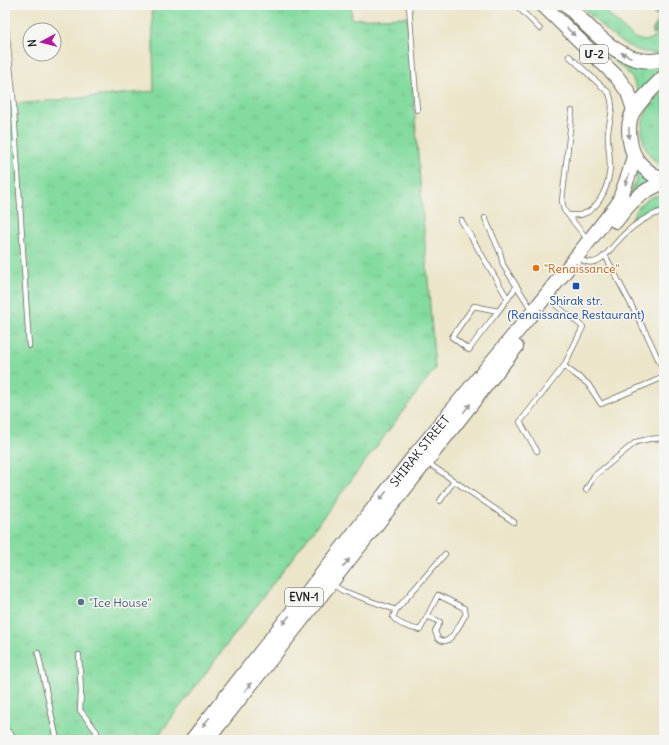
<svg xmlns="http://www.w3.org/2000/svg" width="669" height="745" font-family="Delius,'Noto Sans Armenian',sans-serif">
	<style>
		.grass { fill: url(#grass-tufts); stroke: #507c5e }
		.forest { fill: url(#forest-firs); stroke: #436c51 }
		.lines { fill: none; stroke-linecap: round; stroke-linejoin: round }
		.service-casing { stroke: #646259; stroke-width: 6 }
		.primary-casing { stroke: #646259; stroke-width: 16 }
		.trunk-casing { stroke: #646259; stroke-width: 16 }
		.service { stroke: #fff; stroke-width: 4.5 }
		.primary { stroke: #fff; stroke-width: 14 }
		.trunk { stroke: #fff; stroke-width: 14 }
		.rail-casing { stroke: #1c1c1c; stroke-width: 4 }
		.rail { stroke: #f6f6f2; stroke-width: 2.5; stroke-dasharray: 8; stroke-linecap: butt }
		.oneway { fill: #999 }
		.food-dot { fill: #e8710a; stroke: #f6f6f2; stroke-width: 1.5 }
		.transit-dot { fill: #1a4fb4; stroke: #f6f6f2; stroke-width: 1.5 }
		.service-dot { fill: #5c6f8a; stroke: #f6f6f2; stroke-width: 1.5 }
		.labels { text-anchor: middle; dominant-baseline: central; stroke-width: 3; stroke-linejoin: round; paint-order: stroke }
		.shield { fill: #f6f6f2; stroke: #5d5d5c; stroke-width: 1 }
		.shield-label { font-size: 11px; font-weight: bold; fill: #1c1c1c }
		.food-label { font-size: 12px; fill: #c56008; stroke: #f6f6f2; text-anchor: start }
		.transit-label { font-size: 12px; fill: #164399; stroke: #f6f6f2 }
		.street-label { font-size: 12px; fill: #1c1c1c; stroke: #f6f6f2 }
		.service-label { font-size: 12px; fill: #4e5e75; stroke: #f6f6f2; text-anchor: start }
	</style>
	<defs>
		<pattern id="grass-tufts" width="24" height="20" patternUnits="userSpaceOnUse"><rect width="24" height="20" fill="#83db9f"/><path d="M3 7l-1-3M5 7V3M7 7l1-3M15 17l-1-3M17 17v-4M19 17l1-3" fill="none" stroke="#71bb88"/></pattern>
		<pattern id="forest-firs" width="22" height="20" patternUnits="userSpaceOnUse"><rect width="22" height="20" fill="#6abb86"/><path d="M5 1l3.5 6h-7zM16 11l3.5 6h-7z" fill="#56976d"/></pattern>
	</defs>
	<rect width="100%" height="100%" fill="#f6f6f2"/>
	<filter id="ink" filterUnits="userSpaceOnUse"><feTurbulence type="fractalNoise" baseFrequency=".025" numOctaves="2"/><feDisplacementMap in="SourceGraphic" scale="8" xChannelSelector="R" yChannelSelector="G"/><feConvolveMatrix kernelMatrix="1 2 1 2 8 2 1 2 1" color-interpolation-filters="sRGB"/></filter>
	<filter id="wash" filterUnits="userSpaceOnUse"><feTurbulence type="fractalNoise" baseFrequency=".012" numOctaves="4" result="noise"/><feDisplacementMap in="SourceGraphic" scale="16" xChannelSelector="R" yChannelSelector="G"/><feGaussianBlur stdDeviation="0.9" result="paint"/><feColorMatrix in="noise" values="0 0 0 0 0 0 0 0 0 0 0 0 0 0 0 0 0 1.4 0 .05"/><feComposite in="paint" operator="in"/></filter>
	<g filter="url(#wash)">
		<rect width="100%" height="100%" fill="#ebe5c9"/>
		<path class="grass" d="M152,5H351L352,19L407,17L435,369L155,740H5V105L154,91Z
			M580,5H600L603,7L611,17L634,38L644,41L654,38L664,33V52C629,59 603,27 580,5Z
			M594,42L664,65V69L640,95L632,78L627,72Z
			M664,90V168C646,158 636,133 646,113C650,104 658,97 664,90Z
			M638,169L654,182L628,198L636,180Z
			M664,194V205L659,206L642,217L630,222C636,206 647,196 664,194Z"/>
		<path class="forest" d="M646,5H657L664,11V31L653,35V29L659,19Z"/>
	</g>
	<g filter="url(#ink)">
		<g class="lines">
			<defs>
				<path id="service" d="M409,5L417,110
					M516,5L540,29
					M5,17L13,95L29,346
					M572,111L562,201L564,210L588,240
					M568,215C573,215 579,216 583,214C598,210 607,188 609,175C612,161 607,146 608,132C610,117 615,107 609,93L569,56
					M485,218L500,252L503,265L532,310
					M461,220L508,299
					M605,255L649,339L664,372
					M584,261C589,263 594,263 599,260C606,256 611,248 617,242C629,228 646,216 664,211
					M498,311L474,306L452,337L469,350C484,328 501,309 516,287
					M564,366L588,384L601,404L664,377
					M537,451L520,422L564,366L583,327L552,302
					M428,463L514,522
					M586,490L594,476L636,442L649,439L664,438
					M440,501L454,481
					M332,584L343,591L396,610
					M427,616L440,622L435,631L438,639C440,640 442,641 444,641C452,642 462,620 466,614L464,608L438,595L420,630C411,628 398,625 393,617L396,610L445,554
					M38,653L57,740
					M79,655L81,692L80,710L97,732L92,740
					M5,729L17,740"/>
				<path id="primary" d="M543,5L617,77L628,92L634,110
					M567,5C591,29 625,71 664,59"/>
				<g id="trunk">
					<path d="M664,77C654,87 643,97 635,109C631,114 629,123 629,129C629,158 641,168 664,182"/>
					<path d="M616,221C631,201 640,192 664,182"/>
					<path id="s1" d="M192,740L416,454L533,312L618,204L629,174L634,156"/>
					<path d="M207,740L516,347"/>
				</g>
			</defs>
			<use href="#service" class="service-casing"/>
			<use href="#primary" class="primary-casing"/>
			<use href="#trunk" class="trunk-casing"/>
			<use href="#service" class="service"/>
			<use href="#primary" class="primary"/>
			<use href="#trunk" class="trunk"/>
			<defs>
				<path id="rail" d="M663,5L664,6"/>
			</defs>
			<use href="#rail" class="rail-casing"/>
			<use href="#rail" class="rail"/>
		</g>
		<defs><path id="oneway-solid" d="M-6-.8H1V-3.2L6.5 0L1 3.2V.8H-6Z"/></defs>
		<g class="oneway">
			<use href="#oneway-solid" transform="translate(571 32) rotate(44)"/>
			<use href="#oneway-solid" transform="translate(626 55) rotate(-156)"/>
			<use href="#oneway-solid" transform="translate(629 133) rotate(91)"/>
			<use href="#oneway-solid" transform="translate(627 180) rotate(110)"/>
			<use href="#oneway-solid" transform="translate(467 408) rotate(-51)"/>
			<use href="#oneway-solid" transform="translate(383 496) rotate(128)"/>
			<use href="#oneway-solid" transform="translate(346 563) rotate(-52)"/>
			<use href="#oneway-solid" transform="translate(286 620) rotate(128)"/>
			<use href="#oneway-solid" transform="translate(248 687) rotate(-52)"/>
			<use href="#oneway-solid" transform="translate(206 722) rotate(128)"/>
		</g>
	</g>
	<circle class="food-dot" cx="536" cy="268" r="4"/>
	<rect class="transit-dot" x="572" y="282" width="8" height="8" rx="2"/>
	<circle class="service-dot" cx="81" cy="602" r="4"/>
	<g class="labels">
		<g class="shield">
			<rect x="580" y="45" width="28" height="18" rx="3"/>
			<rect x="285" y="588" width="38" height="18" rx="3"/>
		</g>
		<g class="shield-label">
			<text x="594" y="54">Մ-2</text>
			<text x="304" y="597">EVN-1</text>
		</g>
		<g class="food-label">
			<text x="544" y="268">"Renaissance"</text>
		</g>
		<g class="transit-label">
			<text x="576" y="300">Shirak str.<tspan x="576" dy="14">(Renaissance Restaurant)</tspan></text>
		</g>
		<g class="street-label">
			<text stroke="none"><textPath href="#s1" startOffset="368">SHIRAK STREET</textPath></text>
		</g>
		<g class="service-label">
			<text x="89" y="602">"Ice House"</text>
		</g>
	</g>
	<rect width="669" height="745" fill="none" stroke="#f6f6f2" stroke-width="20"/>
	<g transform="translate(42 42) rotate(263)"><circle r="19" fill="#f6f6f2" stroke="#9f9f9c"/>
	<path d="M0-3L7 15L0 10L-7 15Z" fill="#b5179e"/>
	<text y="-6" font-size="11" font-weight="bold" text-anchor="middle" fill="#1c1c1c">N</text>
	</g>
</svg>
